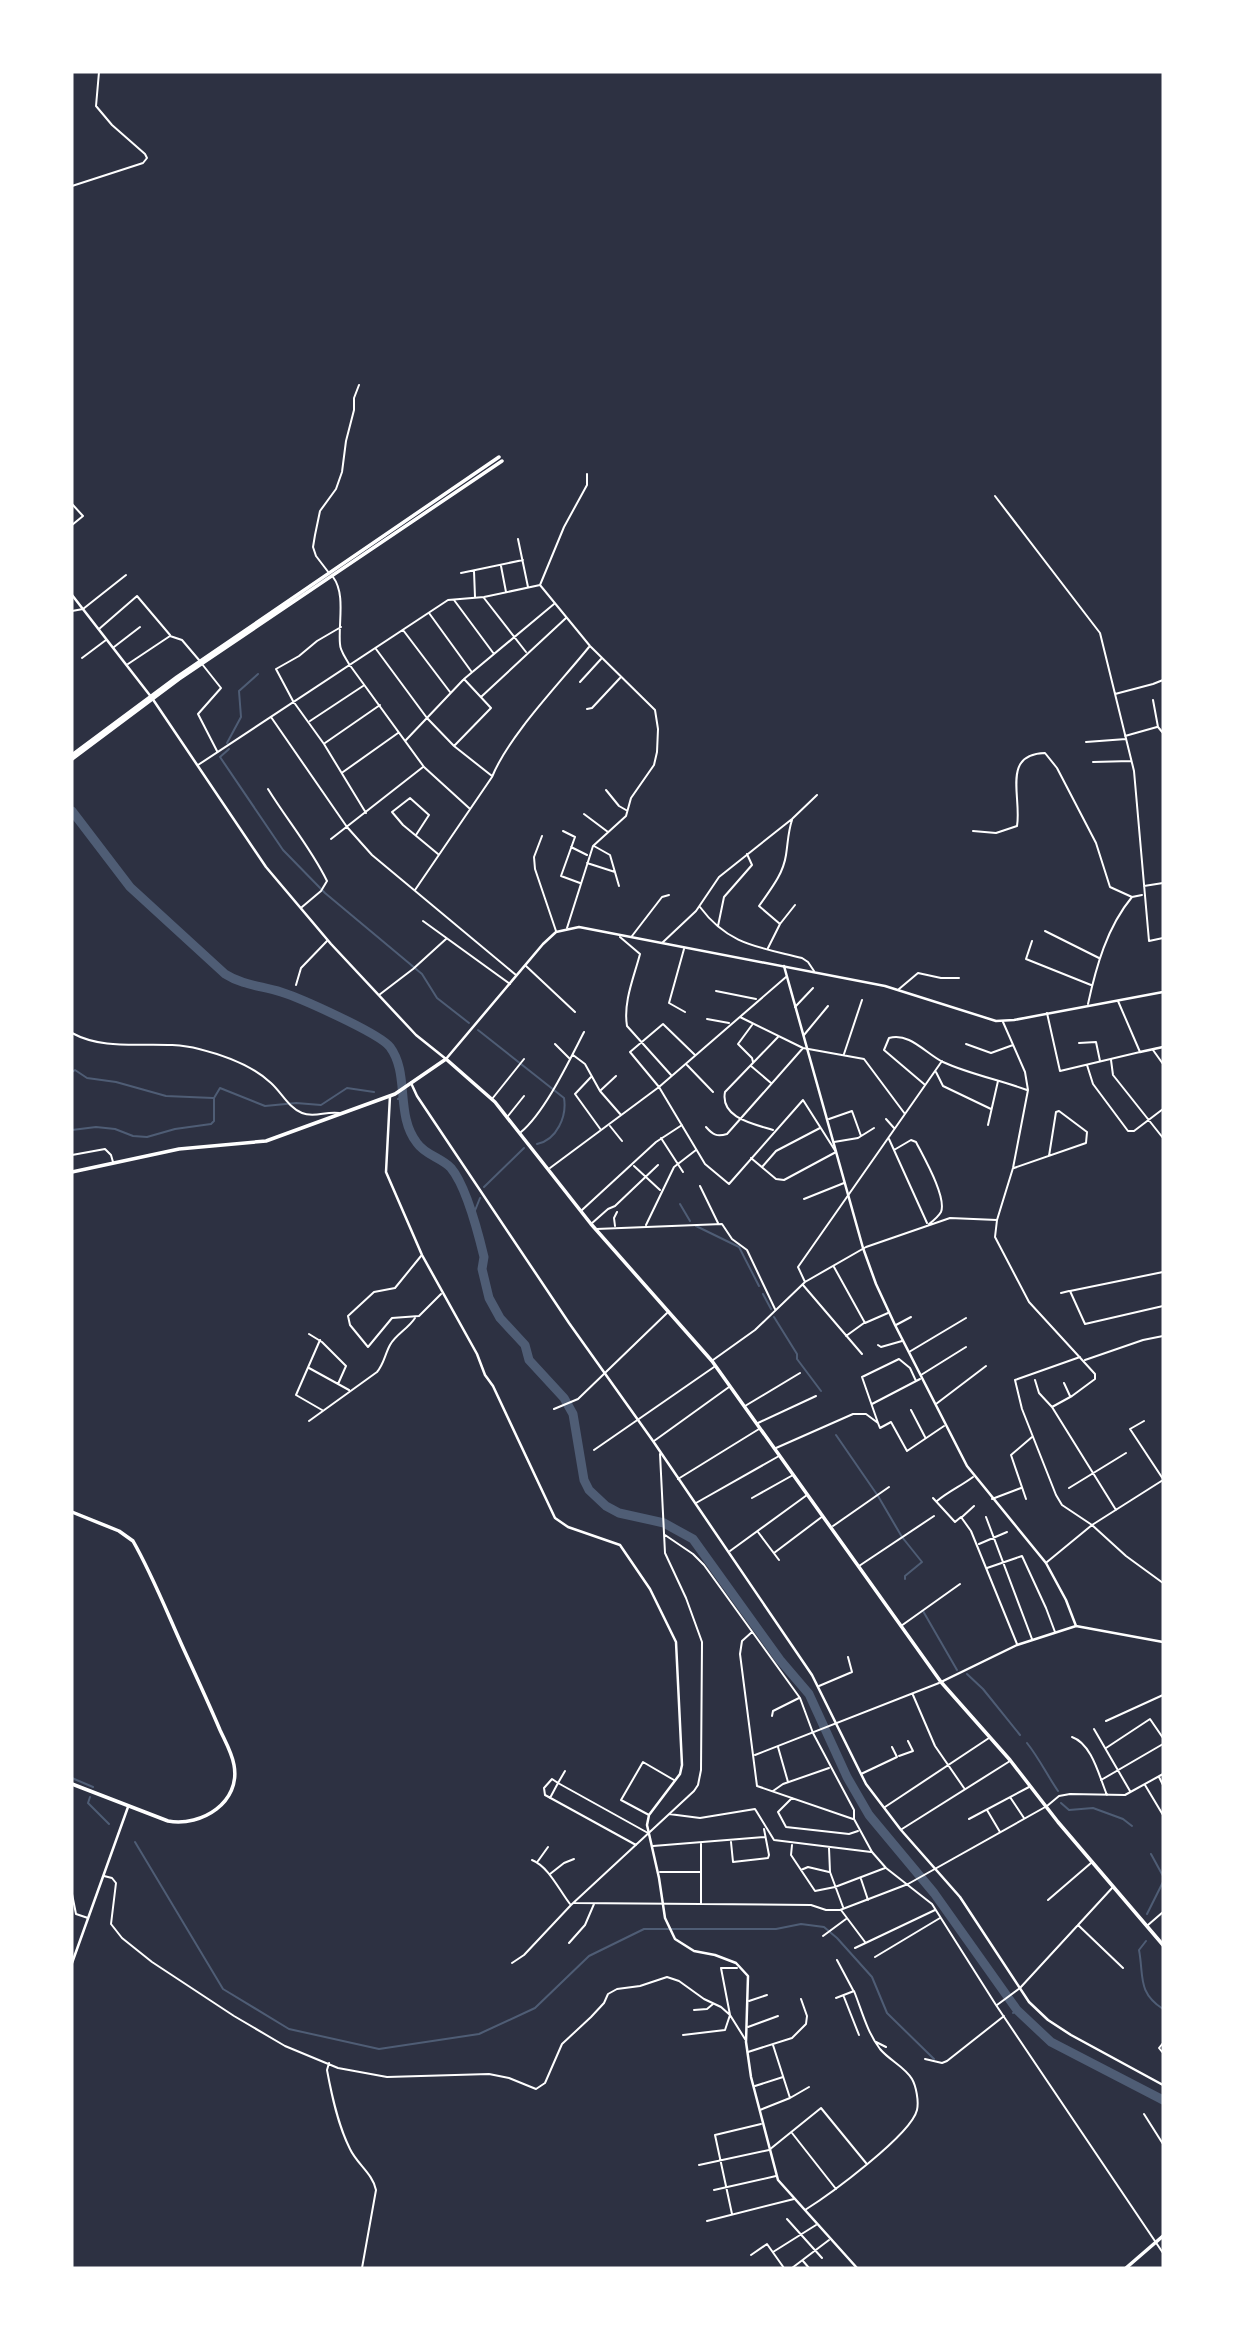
<svg xmlns="http://www.w3.org/2000/svg" width="1235" height="2340" font-family="'Exo 2',sans-serif">
	<style>
		.lines { fill: none; stroke-linecap: round; stroke-linejoin: round }
		.stream { stroke: #4f5d75; stroke-width: 2 }
		.river { stroke: #4f5d75; stroke-width: 9 }
		.minor { stroke: #fff; stroke-width: 2 }
		.tertiary { stroke: #fff; stroke-width: 2.5 }
		.secondary { stroke: #fff; stroke-width: 2.5 }
		.trunk { stroke: #fff; stroke-width: 3.5 }
		.motorway { stroke: #fff; stroke-width: 3.5 }
	</style>
	<rect width="100%" height="100%" fill="#2d3142"/>
	<g class="lines">
		<path class="stream" d="M227,743L241,717L239,691L258,674
			M229,749L220,757L283,850L325,893L422,974L437,998L469,1023
			M478,1030L564,1098C567,1116 557,1140 537,1144
			M72,1072L75,1070L87,1078L116,1082L166,1096L213,1098
			M398,1099L402,1097
			M72,1130L96,1127L115,1129L133,1136L147,1137L175,1129L211,1124L214,1121V1098L220,1088L265,1106L296,1103L321,1105L347,1088L374,1092
			M484,1187L524,1148
			M680,1204L690,1221
			M472,1218L480,1198
			M696,1226L739,1247L759,1286
			M763,1294L771,1309
			M774,1317L797,1354V1359L821,1391
			M836,1435L878,1496L902,1537L922,1562L905,1576V1579
			M923,1611L957,1670
			M967,1674L983,1689L1020,1735
			M1027,1743C1039,1758 1047,1775 1058,1791
			M72,1778L93,1787
			M90,1797L88,1803L109,1824
			M1061,1803L1069,1810L1093,1808L1123,1819L1132,1826
			M135,1842L223,1989L289,2029L379,2049L479,2034L535,2008L589,1956L644,1929H776L801,1924L824,1927L837,1938L872,1977L887,2013L934,2059
			M1147,1914L1163,1882V1876L1151,1854
			M1146,1941L1139,1950C1144,1976 1137,1992 1163,2009
			M1013,2013L1017,2010"/>
		<path class="river" d="M72,811L130,887L225,974C242,985 262,986 281,992C300,998 379,1033 390,1047C410,1074 395,1115 417,1143C425,1155 442,1158 451,1168C466,1186 478,1232 484,1257L482,1269L489,1298L500,1318L525,1345L529,1360L564,1398L573,1414L584,1480L589,1490L606,1506L619,1513L664,1523L693,1539L780,1660L809,1694L847,1777L869,1815L934,1893L1017,2010L1051,2042L1163,2100"/>
		<path class="minor" d="M72,186L143,163L147,158L145,154L112,125L96,106L99,72
			M995,496L1100,633L1134,771L1149,941L1163,938
			M72,504L83,516L72,525
			M518,539L528,587
			M501,566L506,592
			M474,571L475,597
			M329,573L316,556L313,547L315,535L320,511L336,489L342,472L346,441L354,410V398L359,385
			M461,573L523,560
			M333,577C346,594 338,624 340,644C340,651 346,658 349,664L424,767L469,808
			M540,585L590,646L655,710L658,729L657,752L654,765L631,798L626,816L593,846L567,928
			M540,585L564,527L587,485V474
			M484,598L526,652
			M454,600L494,654
			M72,611L83,609L126,575
			M429,613L471,671
			M341,627L317,641L299,656L276,669L293,701L324,744L366,813
			M99,629L137,596L170,635
			M403,630L450,692
			M114,647L140,627
			M376,649L427,718L454,746L492,776
			M82,658L106,640
			M128,664L170,636L182,640L199,660
			M202,664L221,688L198,714L217,751
			M580,682L601,659
			M1115,694L1153,684L1163,680
			M481,697L566,618
			M1153,700L1158,727L1163,733
			M587,709L592,708L620,678
			M271,717L347,827L372,855L516,975
			M310,721L363,686
			M1125,736L1157,727
			M406,740L464,679L554,604
			M1086,742L1126,739
			M325,743L380,705
			M455,745L491,708L464,679
			M1093,762L1131,761
			M198,765L448,600L484,597L540,585
			M343,772L398,733
			M268,789C287,820 311,848 327,881L321,891L302,907
			M606,790L619,806L626,810
			M584,814L608,832
			M563,831L575,837L561,876L580,883
			M973,831L996,833L1017,826C1022,797 1001,754 1045,753L1057,768L1096,843L1110,887L1132,897
			M416,835L429,815L410,798L392,812L403,825L438,854
			M542,836L534,857L535,869L556,931
			M331,839L423,767
			M594,846L610,855L619,886
			M571,847L587,855
			M587,863L615,872
			M1144,886L1163,883
			M415,890L492,777C509,735 560,683 589,647
			M700,907C728,945 759,947 802,958L808,962L814,971
			M423,921L510,984
			M780,924L759,906C770,890 783,875 786,855C788,842 788,832 792,820
			M718,926L724,897L752,865L747,854
			M1045,931L1099,958
			M632,936L662,897L669,895
			M620,937L640,954C634,977 623,1002 627,1026L671,1075
			M1032,941L1026,959L1091,985
			M662,943L696,911L719,877L792,819L817,795
			M768,948L780,924L795,905
			M684,949L669,1003L685,1012
			M526,966L575,1012
			M296,985L301,968L327,941
			M899,989L918,973L941,978H959
			M716,991L756,999
			M379,995L413,969L446,939
			M1088,1004C1096,967 1107,927 1132,897L1142,895
			M795,1007L813,988
			M1047,1013L1060,1071L1140,1052L1118,1001
			M740,1017L803,1048L864,1059L905,1114
			M707,1019L729,1023
			M1003,1022L1025,1072L1028,1090L1013,1168L997,1220L995,1237L1029,1302L1095,1374V1379L1072,1396L1052,1407
			M752,1025L738,1044L752,1058L753,1062
			M72,1033C110,1054 158,1038 199,1049C223,1055 253,1066 271,1083C282,1093 288,1107 302,1113C314,1118 326,1111 339,1113
			M804,1035L828,1006
			M1079,1043L1096,1042L1100,1061
			M555,1044L569,1058
			M966,1044L991,1053L1013,1045
			M1153,1050L1163,1064
			M844,1054L862,1000
			M573,1055L585,1064L600,1091L621,1115
			M695,1055L663,1024L630,1052L659,1087L705,1164L729,1184L803,1100L836,1152L784,1180L776,1179L751,1158
			M1111,1060L1113,1075L1163,1138
			M687,1065L713,1092
			M1087,1065L1093,1084L1128,1131H1134L1163,1109
			M751,1066L771,1083
			M936,1072L943,1086L991,1109
			M591,1077L575,1094L601,1130
			M924,1084L884,1050L889,1038C910,1032 926,1054 943,1062C969,1074 1000,1080 1027,1090
			M601,1090L616,1076
			M492,1099L524,1059
			M508,1116L524,1096
			M829,1119L852,1111L861,1136
			M886,1119L894,1128
			M988,1125L998,1081
			M610,1126L622,1141
			M706,1127C713,1135 717,1137 727,1134L803,1048
			M773,1130C754,1124 720,1118 725,1092L778,1037
			M521,1132C545,1112 569,1061 584,1032
			M661,1138L683,1172
			M889,1139L927,1223
			M834,1142L858,1138L874,1128
			M894,1150L911,1140L916,1142C923,1156 947,1197 941,1212C938,1217 933,1221 929,1224
			M72,1155L105,1149L111,1155L113,1162
			M634,1166L660,1190
			M762,1167L776,1151L820,1128
			M550,1168L659,1087L786,977
			M1014,1168L1086,1143L1087,1132L1059,1111L1056,1112L1049,1156
			M700,1186L718,1223
			M1163,1188V1189
			M804,1199L844,1183
			M582,1210L656,1142L682,1125
			M591,1224L608,1209L615,1206L658,1165
			M646,1225L674,1167L696,1150
			M615,1226L614,1218L617,1212
			M596,1229L722,1224L732,1239L747,1250L775,1309
			M421,1256L395,1288L374,1292L348,1316L350,1325L368,1347L392,1318L419,1316L441,1294
			M834,1267L865,1323L888,1313
			M1163,1272L1070,1291L1085,1324L1163,1306
			M805,1282L798,1267L942,1061
			M803,1285L862,1354
			M1061,1293L1069,1291
			M896,1325L911,1317
			M309,1334L322,1342L346,1366L338,1384
			M846,1336L864,1323
			M320,1340L296,1395L322,1410
			M878,1345L881,1347L902,1341
			M909,1352L966,1318
			M1080,1357L1015,1380L1022,1409L1056,1495L1062,1505L1092,1525L1126,1556L1163,1583
			M713,1360L755,1330L805,1282L866,1247L950,1218L997,1220
			M1085,1360L1143,1340L1163,1336
			M309,1368L349,1390
			M921,1375L966,1347
			M1035,1380L1039,1393L1052,1407L1116,1510
			M1064,1383L1070,1396
			M872,1404L920,1379
			M936,1404L986,1366
			M745,1406L800,1373
			M554,1409L578,1399L667,1313
			M911,1410L925,1437
			M309,1421L377,1372C384,1364 385,1354 390,1345C396,1334 408,1329 415,1318
			M1144,1421L1130,1429L1163,1479
			M758,1423L816,1396
			M878,1423L880,1428L891,1422L907,1451L944,1426
			M654,1441L729,1387
			M776,1448L853,1414H866L878,1423L862,1377L899,1359L910,1368L916,1381
			M594,1450L714,1367
			M678,1479L759,1429
			M1069,1488L1126,1453
			M752,1498L793,1475
			M933,1498L955,1522L961,1517L971,1531L1017,1644
			M992,1499L1021,1488
			M1026,1499L1011,1455L1032,1437
			M937,1501C949,1491 961,1486 973,1477
			M696,1503L779,1456
			M962,1517L974,1506
			M986,1517L1032,1639
			M833,1526L889,1487
			M758,1532L779,1560
			M665,1535L693,1554L704,1565L800,1698L813,1733L854,1810V1819L872,1852L886,1868L932,1904L996,2005L1163,2253
			M979,1544L1007,1532
			M730,1551L807,1495
			M774,1553L823,1516
			M1047,1562L1092,1525L1163,1480
			M859,1566L934,1516
			M987,1568L1022,1556L1046,1608L1055,1632
			M901,1626L960,1584
			M752,1632L742,1641L740,1654L757,1786L853,1819
			M819,1686L852,1672L848,1657
			M913,1695L935,1746L964,1788
			M772,1716L773,1711L799,1698
			M1106,1721L1163,1695
			M1094,1729L1130,1791
			M1072,1737C1092,1744 1099,1776 1107,1795
			M778,1747L788,1782
			M1106,1748L1150,1719L1163,1738
			M755,1755L939,1683
			M899,1756L913,1751L908,1741
			M565,1771L558,1783L648,1833
			M861,1774L897,1757L892,1747
			M1159,1777L1163,1785
			M1101,1780L1163,1744
			M1145,1785L1163,1815
			M773,1791L783,1784L829,1768
			M1010,1797L1024,1818
			M550,1798L558,1783L552,1779L544,1788L545,1795L556,1801L636,1845
			M792,1798L778,1812L786,1827L849,1834L858,1831
			M885,1807L989,1738
			M987,1810L1000,1832
			M669,1814L700,1818L755,1809L774,1840L871,1852
			M649,1815L621,1800L643,1762L674,1780
			M969,1819L1029,1787
			M902,1829L1010,1761
			M731,1842L733,1862L768,1858L769,1855L764,1829
			M701,1843V1903
			M792,1845L791,1855L815,1891L835,1887L885,1868
			M653,1846L765,1837
			M829,1848L830,1872L843,1907
			M532,1860C549,1867 559,1890 570,1904
			M538,1861L548,1847
			M801,1870L808,1867L829,1872
			M660,1872H700
			M550,1874L564,1863L574,1859
			M104,1876L112,1878L116,1883L111,1924L122,1938L152,1962L234,2016L285,2046L338,2068L387,2077L489,2074L509,2078L536,2089L545,2083L562,2044L591,2017L604,2003L608,1994L617,1989L640,1986L667,1977L679,1981L704,1999L721,2007L730,2015L745,2039
			M861,1879L868,1900
			M72,1894L76,1914L88,1918
			M1048,1900L1091,1863
			M574,1903L811,1905L826,1910H840L908,1884L1047,1806L1059,1796L1070,1794L1125,1795L1163,1774
			M841,1910L865,1942
			M1078,1925L1123,1968
			M1148,1925L1163,1912
			M823,1936L846,1919
			M569,1943L585,1925L594,1904
			M855,1948L935,1910
			M875,1957L940,1918
			M837,1960L853,1990
			M512,1963L524,1955L571,1905L694,1791L698,1785L701,1770L702,1642L686,1598L665,1553L660,1454
			M844,1997L859,2035
			M749,2001L767,1995
			M997,2005L1020,1988L1113,1887
			M694,2010L707,2009L713,2004
			M748,2027L778,2016
			M683,2035L725,2030L730,2015L721,1968H737
			M876,2042L886,2047
			M1163,2043L1159,2048L1163,2053
			M773,2045L790,2098
			M748,2052L792,2038L806,2024L807,2016L801,1999
			M925,2059L942,2063L947,2061L1004,2016
			M329,2063L327,2070C332,2097 338,2125 350,2149C357,2164 373,2174 376,2190L362,2268
			M755,2086L783,2077
			M760,2110L790,2098L809,2087
			M1144,2114L1163,2144
			M792,2133L836,2189
			M699,2165L769,2150L821,2108L866,2163
			M714,2190L776,2176
			M805,2210C829,2195 911,2135 917,2110C919,2101 916,2086 912,2079C905,2067 889,2060 880,2049C867,2032 862,2011 854,1991L836,1998
			M732,2214L715,2135L761,2124
			M787,2219L822,2258
			M707,2221L794,2199
			M773,2252L816,2225
			M751,2255L767,2244L784,2268
			M803,2261L809,2268
			M792,2268L829,2240"/>
		<path class="tertiary" d="M784,966L863,1248L876,1284L895,1325L967,1466L1046,1563L1066,1600L1076,1626
			M1140,1052L1163,1047
			M411,1083L417,1096L569,1323L653,1441L812,1675L866,1784L901,1830L960,1897L1029,2002L1048,2020L1071,2035L1163,2085
			M390,1096L386,1172L422,1255L477,1354L485,1375L493,1386L555,1518L568,1527L620,1545L650,1589L676,1642L682,1765L680,1774L649,1815L647,1825L659,1878L665,1918L675,1939L694,1951L715,1955L736,1963L748,1976L746,2042L751,2077L778,2180L857,2268
			M941,1682L1017,1645L1076,1626L1163,1642"/>
		<path class="secondary" d="M72,595L152,698L266,867L331,944L416,1035L446,1059L543,944L556,932L579,927L885,986L996,1021L1014,1020L1163,992
			M72,1963L128,1807"/>
		<path class="trunk" d="M72,1172L179,1149L266,1141L395,1094L446,1059L495,1102L591,1224L712,1361L941,1682L1010,1760L1058,1822L1163,1945
			M72,1512L119,1531L133,1541C153,1576 168,1615 185,1652C197,1678 209,1704 220,1730C225,1741 232,1753 234,1765C241,1802 202,1827 168,1821L72,1784
			M1126,2268L1163,2236"/>
		<path class="motorway" d="M72,755L177,677L499,457
			M72,759L179,679L502,461"/>
	</g>
	<rect width="1235" height="2340" fill="none" stroke="#ffffff" stroke-width="147"/>
</svg>
